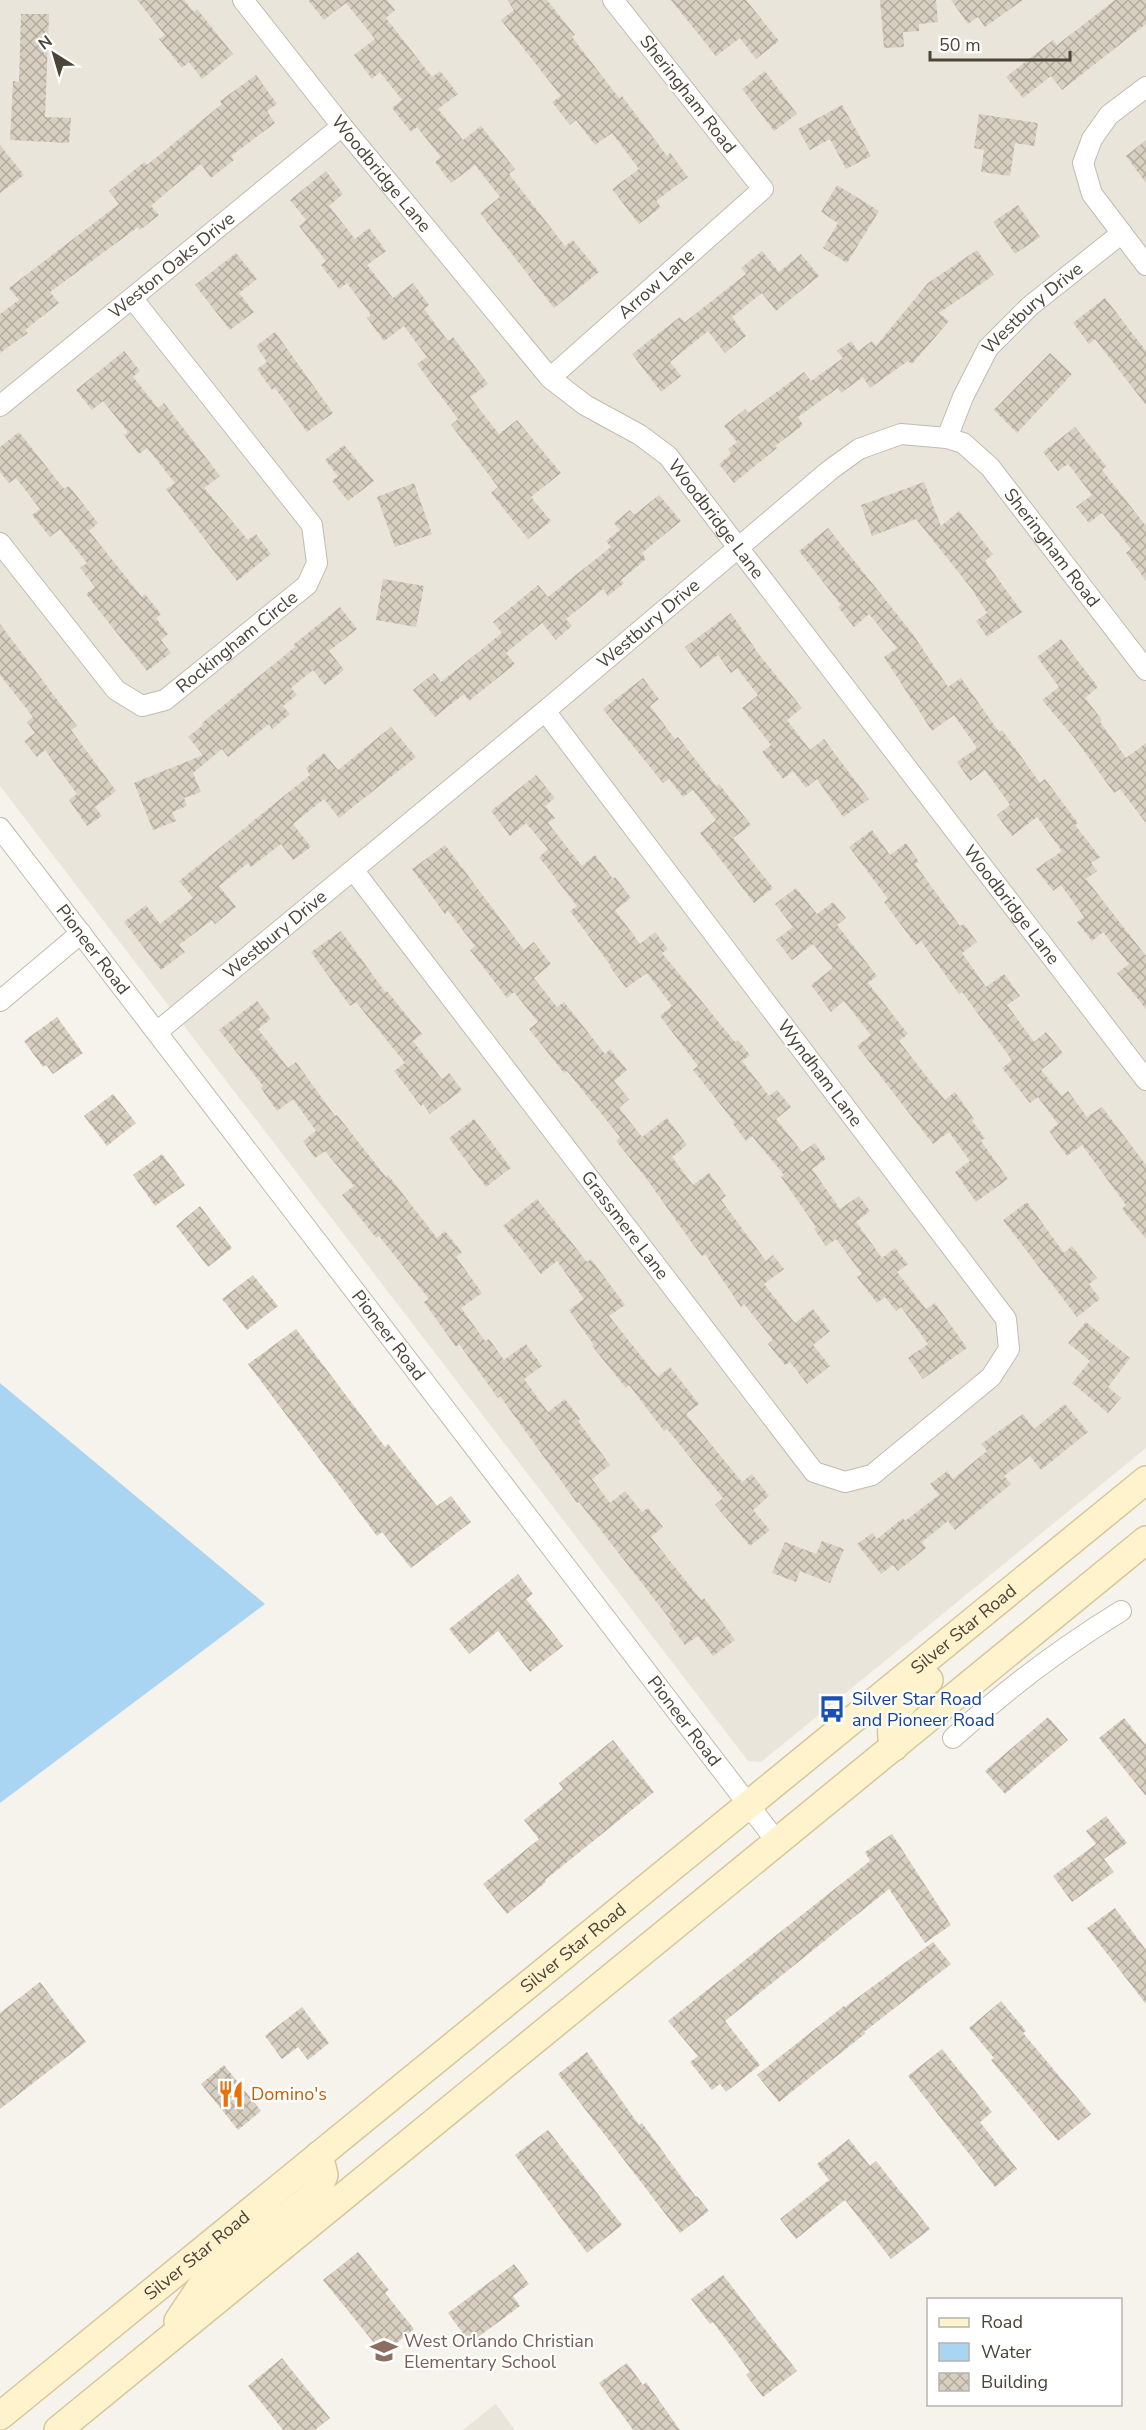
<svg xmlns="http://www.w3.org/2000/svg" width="1146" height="2430" font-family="'Nunito Sans',sans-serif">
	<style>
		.residential { fill: #eae5da }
		.water { fill: #a9d4f2 }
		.building { fill: url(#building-cross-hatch) }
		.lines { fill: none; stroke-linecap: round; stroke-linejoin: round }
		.street-casing { stroke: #c2bbae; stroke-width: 22 }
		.secondary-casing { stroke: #d6c79b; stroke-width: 30 }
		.street { stroke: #fff; stroke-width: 20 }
		.secondary { stroke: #fff3cd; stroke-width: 27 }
		.labels { text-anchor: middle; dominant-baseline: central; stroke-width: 4.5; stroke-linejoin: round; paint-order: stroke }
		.street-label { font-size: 18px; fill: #4b4439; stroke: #fff }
		.transit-label { font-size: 18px; fill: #164399; stroke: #fff; text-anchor: start }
		.food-label { font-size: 18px; fill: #c56008; stroke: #fff; text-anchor: start }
		.education-label { font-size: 18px; fill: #785e54; stroke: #fff; text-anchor: start }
	</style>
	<defs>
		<pattern id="building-cross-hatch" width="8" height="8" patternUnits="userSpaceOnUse" patternTransform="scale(1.5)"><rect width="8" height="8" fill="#d8cfc1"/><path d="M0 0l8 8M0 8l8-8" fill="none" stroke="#b1aa9e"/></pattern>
	</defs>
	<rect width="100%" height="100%" fill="#f6f3ec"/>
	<path class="residential" d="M0,0H1146V1448L761,1762L748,1761L0,786Z
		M496,2404L515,2430H463L495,2404Z"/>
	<path class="water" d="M0,1383L265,1604L0,1803Z"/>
	<path class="building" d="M137,0H184L194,12L197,9L233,54L202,79L189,62L182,68L159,39L165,35Z
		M308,0H387L395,10L386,18L432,77L440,71L458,94L438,109L463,140L481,126L515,169L509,174L565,246L573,240L599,272L554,308L480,213L500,197L475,165L451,183L435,162L441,157L417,127L411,132L392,108L402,100L380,72L372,79L354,55L375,39L346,3L324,20Z
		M507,0H547L575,35L572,37L619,98L622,96L667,156L670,153L688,177L656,201L661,207L639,224L612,189L639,169L612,133L595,145L576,120L570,125L552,102L561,96L501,20L514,10Z
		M671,0H746L779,41L756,59L740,38L716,56Z
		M880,0H936L938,22L919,24V31L903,32L904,47L884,48Z
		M951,0H1023L985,27L978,17L968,24Z
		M1115,0H1146V24L1062,90L1051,76L1023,98L1006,77L1053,40L1057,45Z
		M21,14H49L45,117L71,118L69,143L10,140L13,81L19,82Z
		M765,71L797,114L774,131L742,89Z
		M256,75L277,104L267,111L275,123L231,156L234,160L211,178L201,164L168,191L151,206L159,215L140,230L138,227L50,292L59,303L25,330L28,333L0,353V314L19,300L9,288L119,204L109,191L144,162L147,165L222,104L220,101Z
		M842,105L871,156L846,169L830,139L810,150L798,129Z
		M979,114L1038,123L1034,146L1015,143L1010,176L981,172L984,150L974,148Z
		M1146,140V183L1126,156Z
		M0,145L24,175L0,193Z
		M326,171L343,194L329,206L355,239L369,228L386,251L367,265L393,298L413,283L429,305L424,309L448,341L453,337L488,384L470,397L499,434L517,420L561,473L531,497L551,521L528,539L491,493L498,487L451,425L458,419L417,364L427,357L404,326L384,341L367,318L371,315L347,283L339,289L321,265L326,261L299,226L306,220L290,200Z
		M837,185L879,211L847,263L823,248L838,223L821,212Z
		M1018,205L1040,237L1015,254L993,222Z
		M977,250L994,275L939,313L949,321L912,364L908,361L870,388L863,377L841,393L838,388L798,417L803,425L775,446L777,448L734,483L719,464L731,454L728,449L737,442L724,426L745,409L748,413L804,372L811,381L843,358L837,351L851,341L858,351L872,341L876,346L928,283Z
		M762,251L779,272L801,254L819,276L776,311L762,293L732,317L746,336L725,353L708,331L670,362L681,376L661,392L632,354L680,317L685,322L746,274L741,268Z
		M236,253L257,279L239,293L254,312L230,330L195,285Z
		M1105,298L1146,351V405L1095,339L1089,344L1073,323Z
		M275,332L333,413L307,432L275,388L272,390L257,369L267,362L256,346Z
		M124,351L140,371L133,377L158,408L164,403L220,476L204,488L248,540L256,534L271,554L237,581L166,489L175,483L147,448L139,454L124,435L128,432L103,401L92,410L76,390Z
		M1050,353L1072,374L1017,433L994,410Z
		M1075,427L1106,466L1102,470L1146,526V581L1126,553L1131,549L1102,513L1089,523L1076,507L1092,495L1068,464L1058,471L1043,452Z
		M19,432L64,489L69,486L98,523L89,531L142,597L145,594L161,614L156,618L168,634L161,640L171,653L147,671L86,594L95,587L80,568L87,563L60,529L50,537L32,515L40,509L16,478L9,483L0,472V447Z
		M344,445L374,481L348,501L332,481L338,476L325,460Z
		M924,482L941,526L959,511L993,554L985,561L1022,612L987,637L976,621L987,613L971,588L916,519L872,536L861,505Z
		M414,483L432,534L395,547L377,497Z
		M659,495L681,521L642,553L646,559L621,580L624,583L608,596L603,589L566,619L572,626L556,640L542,623L506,653L515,664L469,701L464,694L435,717L413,690L434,673L441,682L502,633L493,622L538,585L548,597L611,547L606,541L620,530L614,523L630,510L634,515Z
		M828,528L912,633L948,687L961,678L999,732L1002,730L1040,783L1045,779L1078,823L1075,825L1100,857L1091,863L1097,871L1086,879L1146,956V1009L1117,973L1129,964L1103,932L1092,941L1077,922L1084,917L1061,885L1053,891L1036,869L1062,851L1037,817L1012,836L997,815L1010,805L985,770L970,781L957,762L977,748L954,715L932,731L884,657L897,648L869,614L854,627L838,607L841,605L799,551Z
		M383,579L424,586L416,627L376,620Z
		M340,607L357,629L329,651L344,670L325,685L313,670L291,688L297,695L283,706L290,714L272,729L269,724L228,757L222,749L193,773L201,792L184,798L187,806L172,812L176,821L153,830L134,783L203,755L188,737L203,725L202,723L295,647L293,645Z
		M731,613L758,653L802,708L787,720L810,750L824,739L869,799L843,817L817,779L806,788L793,771L783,779L762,752L771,745L742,708L758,695L737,668L731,673L718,655L700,668L685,647Z
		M0,624L77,726L71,730L116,791L95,807L102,816L87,826L69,800L77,794L45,750L37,757L24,741L35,733L27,722L33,717L0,675Z
		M1061,639L1098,687L1085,698L1102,720L1100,722L1126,758L1146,743V823L1120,789L1114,793L1076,740L1042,700L1059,687L1037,657Z
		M643,678L659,699L650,706L675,739L678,737L716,786L719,784L751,825L733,838L773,888L754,903L700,833L716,820L693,790L683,797L669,779L663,783L603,709Z
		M391,727L416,757L339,818L324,799L293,824L311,847L293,860L281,844L251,867L248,863L219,886L236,907L215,924L212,920L179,945L185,952L161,970L124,922L146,905L160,924L193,898L179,881L310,775L306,768L324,753L338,770Z
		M536,775L555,798L545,806L555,818L548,823L582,866L595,855L613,879L615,877L631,898L615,910L640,944L655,932L668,949L662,953L735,1042L738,1040L750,1055L742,1061L769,1096L777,1090L791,1107L776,1119L802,1152L815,1143L826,1159L812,1169L840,1209L859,1196L870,1211L856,1222L882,1258L895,1248L908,1264L897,1272L926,1309L935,1303L967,1348L923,1379L908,1358L928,1344L901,1307L896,1311L885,1297L877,1303L857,1277L862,1274L836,1239L826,1246L814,1229L816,1227L781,1177L784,1175L752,1136L746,1141L733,1124L735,1123L693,1070L698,1066L660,1016L672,1006L647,973L626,988L610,967L611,966L570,911L577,906L539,857L548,849L526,823L510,836L491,811Z
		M872,830L890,855L906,843L919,862L915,864L960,926L964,924L977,942L962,953L986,987L1004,974L1020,996L1007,1005L1034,1042L1046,1032L1063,1053L1041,1070L1062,1096L1068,1091L1087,1117L1102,1107L1146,1165V1239L1122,1209L1126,1205L1082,1145L1067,1156L1049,1131L1058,1124L1038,1097L1030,1103L1002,1068L1012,1060L962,992L959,994L921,941L916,945L884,902L888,899L849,847Z
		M445,845L524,950L534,942L551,964L534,978L557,1007L564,1002L605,1054L610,1049L627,1070L614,1081L629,1099L619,1108L642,1137L667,1118L687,1145L672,1157L693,1185L709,1173L726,1196L721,1200L766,1261L773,1255L784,1269L764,1284L795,1323L813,1309L830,1331L813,1345L830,1366L807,1384L790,1362L785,1365L768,1344L773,1340L744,1304L741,1307L705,1254L702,1256L692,1243L646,1178L616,1141L620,1137L567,1071L564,1073L529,1029L538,1022L514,992L507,998L470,950L475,946L448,911L445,914L412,869Z
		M796,888L817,914L833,902L846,918L837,925L877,976L868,983L908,1034L899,1041L945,1100L955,1092L974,1119L972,1121L985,1138L981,1141L1008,1179L976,1202L955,1172L970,1161L949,1132L933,1144L857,1046L871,1035L844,1001L831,1012L811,985L833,968L813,944L792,960L776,940L793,927L775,904Z
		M341,931L385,992L387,991L422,1034L413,1041L442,1079L449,1073L462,1090L430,1114L423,1104L421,1106L394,1071L405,1063L356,1002L350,1006L311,952Z
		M257,1001L271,1019L258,1029L288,1068L296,1062L335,1116L337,1115L386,1177L388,1175L437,1238L445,1231L462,1252L456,1257L482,1293L461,1308L485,1341L489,1339L504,1360L526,1344L542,1366L524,1379L548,1412L565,1399L580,1419L578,1421L610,1465L592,1479L610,1503L625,1491L642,1512L648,1508L663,1527L651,1537L701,1600L704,1598L735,1640L713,1656L698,1636L685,1645L669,1623L672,1622L579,1502L577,1503L500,1396L498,1398L459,1344L456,1347L424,1302L429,1299L379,1236L376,1238L342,1195L354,1186L325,1151L315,1158L303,1141L316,1131L293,1099L277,1111L261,1088L263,1086L219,1030Z
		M57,1017L83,1053L53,1074L46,1065L43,1067L24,1041Z
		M113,1094L136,1123L107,1146L84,1116Z
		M474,1119L511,1168L486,1187L449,1138Z
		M162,1154L185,1185L155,1206L133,1175Z
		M537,1199L587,1262L591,1259L625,1305L609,1316L658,1377L670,1367L699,1404L686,1414L742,1482L752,1474L769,1496L753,1510L770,1530L750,1546L715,1505L723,1498L667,1429L664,1431L629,1385L626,1388L592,1346L594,1345L569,1310L584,1299L557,1261L541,1274L503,1226Z
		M1027,1202L1064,1253L1072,1246L1097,1278L1089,1284L1100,1299L1077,1317L1003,1220Z
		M200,1206L232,1248L208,1267L176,1226Z
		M253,1275L278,1306L247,1330L222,1299Z
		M1086,1322L1130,1358L1108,1387L1121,1398L1108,1413L1072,1383L1090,1361L1068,1343Z
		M296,1329L385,1447L388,1444L437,1506L451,1496L471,1522L411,1568L382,1532L377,1536L248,1364Z
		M1065,1404L1088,1432L1041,1470L1030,1456L1004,1476L1011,1484L955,1530L948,1521L922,1542L926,1548L898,1571L893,1565L881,1574L857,1544L872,1533L877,1539L903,1518L905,1521L939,1495L930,1484L947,1471L953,1479L987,1451L981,1444L1023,1414L1034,1429Z
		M822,1541L844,1549L830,1583L800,1571L796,1582L772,1573L785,1542L816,1554Z
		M518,1574L533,1594L526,1599L563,1646L530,1672L498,1631L469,1654L449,1629Z
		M1048,1717L1068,1740L1005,1794L985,1771Z
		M1124,1718L1146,1745V1796L1099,1738Z
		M613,1740L654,1792L545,1880L546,1882L507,1914L483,1884L539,1839L524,1820L563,1789L559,1783Z
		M1106,1816L1127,1843L1104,1859L1114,1872L1072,1902L1053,1876L1096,1844L1086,1831Z
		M892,1834L951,1925L925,1943L889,1889L725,2021L760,2065L726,2092L720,2084L712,2090L690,2062L698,2056L668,2021L870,1861L865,1852Z
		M1115,1908L1146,1950V2004L1087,1928Z
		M933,1942L951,1964L864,2032L866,2033L779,2102L757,2075L844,2006L845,2007Z
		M40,1982L86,2042L0,2109V2013Z
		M1001,2001L1026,2031L1023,2033L1091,2114L1058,2141L991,2060L994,2058L969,2028Z
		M302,2007L329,2043L308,2060L298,2047L282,2059L265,2036Z
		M942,2049L992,2112L980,2122L1017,2169L995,2187L908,2076Z
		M587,2052L639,2125L642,2123L696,2197L697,2196L709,2211L680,2233L558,2074Z
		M224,2065L261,2111L238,2130L201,2084Z
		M548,2130L622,2225L587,2253L515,2155Z
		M849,2139L870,2166L876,2161L930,2229L891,2259L845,2200L796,2239L780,2219L829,2180L817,2164Z
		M358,2252L389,2290L385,2293L414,2329L383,2354L323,2280Z
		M514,2264L529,2284L513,2296L520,2306L470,2343L448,2313Z
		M723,2275L797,2371L763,2397L746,2375L750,2372L713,2322L710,2324L691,2299Z
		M282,2358L330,2418L315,2430H283L248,2386Z
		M627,2363L643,2385L646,2382L680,2430H633L599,2383Z"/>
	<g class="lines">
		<defs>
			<g id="street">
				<path id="s1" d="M243,0L342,126L550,378L585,405L640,435L668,456L1146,1080"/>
				<path d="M1146,87L1109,115L1092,139L1083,163L1092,194L1146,265"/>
				<path id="s2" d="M550,378L763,189L613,0"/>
				<path id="s3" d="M0,406L342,126"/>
				<path id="s4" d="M947,438L963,397L988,348L1030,306L1122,233"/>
				<path id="s5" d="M0,543L116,690L142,706L165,700L307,585L317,563L312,525L132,298"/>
				<path id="s6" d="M0,828L777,1842"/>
				<path id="s7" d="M354,871L814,1472L845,1482L872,1475L991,1377L1009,1349L1006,1319L545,711"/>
				<path d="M0,1001L81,933"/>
				<path id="s8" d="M157,1032L545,711L830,470L859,449L901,434L947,438L963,443L990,467L1146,670"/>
				<path d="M953,1738C1005,1690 1061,1648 1121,1611"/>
			</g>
			<g id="secondary">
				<path d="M894,1747C884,1713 906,1699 929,1680"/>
				<path d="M178,2321L202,2285L317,2192L324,2175L319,2155"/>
				<path id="s9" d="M0,2416L1146,1480"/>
				<path d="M58,2430L1146,1540"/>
			</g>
		</defs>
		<use href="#street" class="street-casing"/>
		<use href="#secondary" class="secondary-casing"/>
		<use href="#street" class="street"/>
		<use href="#secondary" class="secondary"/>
	</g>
	<defs>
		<symbol id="bus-bare" viewBox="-9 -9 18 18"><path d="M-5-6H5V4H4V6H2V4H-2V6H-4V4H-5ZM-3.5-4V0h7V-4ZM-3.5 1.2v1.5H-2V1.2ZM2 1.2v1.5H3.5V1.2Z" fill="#1a4fb4" stroke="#fff" stroke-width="2.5" paint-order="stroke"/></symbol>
		<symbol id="restaurant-bare" viewBox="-9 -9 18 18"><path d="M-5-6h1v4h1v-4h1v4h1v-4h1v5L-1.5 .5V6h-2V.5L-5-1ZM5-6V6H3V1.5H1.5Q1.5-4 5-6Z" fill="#e8710a" stroke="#fff" stroke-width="2.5" paint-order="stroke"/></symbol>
		<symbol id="school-bare" viewBox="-9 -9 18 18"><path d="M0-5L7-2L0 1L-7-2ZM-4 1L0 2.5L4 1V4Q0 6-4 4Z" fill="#8d6e63" stroke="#fff" stroke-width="2.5" paint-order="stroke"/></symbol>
	</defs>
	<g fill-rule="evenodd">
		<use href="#bus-bare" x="813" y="1690" width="38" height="38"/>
		<use href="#restaurant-bare" x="212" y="2075" width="38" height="38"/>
		<use href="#school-bare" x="365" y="2332" width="38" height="38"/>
	</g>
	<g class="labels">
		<g class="street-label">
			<text transform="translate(688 94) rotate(52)">Sheringham Road</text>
			<text stroke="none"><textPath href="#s1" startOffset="222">Woodbridge Lane</textPath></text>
			<text stroke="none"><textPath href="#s3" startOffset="222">Weston Oaks Drive</textPath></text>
			<text stroke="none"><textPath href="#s2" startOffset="142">Arrow Lane</textPath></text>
			<text stroke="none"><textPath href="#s4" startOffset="159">Westbury Drive</textPath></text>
			<text stroke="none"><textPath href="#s1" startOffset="708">Woodbridge Lane</textPath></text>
			<text stroke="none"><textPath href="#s8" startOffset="1158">Sheringham Road</textPath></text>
			<text stroke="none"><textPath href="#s8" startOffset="639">Westbury Drive</textPath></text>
			<text stroke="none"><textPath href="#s5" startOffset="334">Rockingham Circle</textPath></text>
			<text stroke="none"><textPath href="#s1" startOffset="1194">Woodbridge Lane</textPath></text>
			<text stroke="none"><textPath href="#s8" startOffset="153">Westbury Drive</textPath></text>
			<text stroke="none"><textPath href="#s6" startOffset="153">Pioneer Road</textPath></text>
			<text transform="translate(820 1073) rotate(53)">Wyndham Lane</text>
			<text stroke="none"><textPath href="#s7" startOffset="446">Grassmere Lane</textPath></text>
			<text stroke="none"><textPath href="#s6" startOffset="639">Pioneer Road</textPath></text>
			<text stroke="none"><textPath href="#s9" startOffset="1244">Silver Star Road</textPath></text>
			<text stroke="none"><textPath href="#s6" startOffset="1125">Pioneer Road</textPath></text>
			<text stroke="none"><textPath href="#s9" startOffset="740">Silver Star Road</textPath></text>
			<text stroke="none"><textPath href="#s9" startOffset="254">Silver Star Road</textPath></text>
		</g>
		<g class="transit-label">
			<text x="852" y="1699">Silver Star Road<tspan x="852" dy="21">and Pioneer Road</tspan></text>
		</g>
		<g class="food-label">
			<text x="251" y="2094">Domino's</text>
		</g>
		<g class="education-label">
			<text x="404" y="2341">West Orlando Christian<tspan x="404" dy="21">Elementary School</tspan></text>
		</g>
	</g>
	<rect x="927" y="2298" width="195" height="108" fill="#ffffff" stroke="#b7b4b0" stroke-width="1.5"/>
	<rect x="939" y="2318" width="30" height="9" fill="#fff3cd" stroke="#b7b4b0" stroke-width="1.5"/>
	<text x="981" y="2328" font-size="18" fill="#4b4439">Road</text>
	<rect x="939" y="2343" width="30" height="18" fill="#a9d4f2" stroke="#b7b4b0" stroke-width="1.5"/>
	<text x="981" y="2358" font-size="18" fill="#4b4439">Water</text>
	<rect x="939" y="2373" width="30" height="18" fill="url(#building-cross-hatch)" stroke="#b7b4b0" stroke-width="1.5"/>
	<text x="981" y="2388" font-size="18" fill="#4b4439">Building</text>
	<g transform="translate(54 54) rotate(323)" stroke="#ffffff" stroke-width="4.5" paint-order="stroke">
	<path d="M0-4.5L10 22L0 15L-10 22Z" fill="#4b4439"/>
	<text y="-9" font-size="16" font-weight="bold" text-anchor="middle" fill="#4b4439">N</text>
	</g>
	<path d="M930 51v9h140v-9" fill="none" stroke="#4b4439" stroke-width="3"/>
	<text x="939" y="51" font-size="18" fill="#4b4439" stroke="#ffffff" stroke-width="4.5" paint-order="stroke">50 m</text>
</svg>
